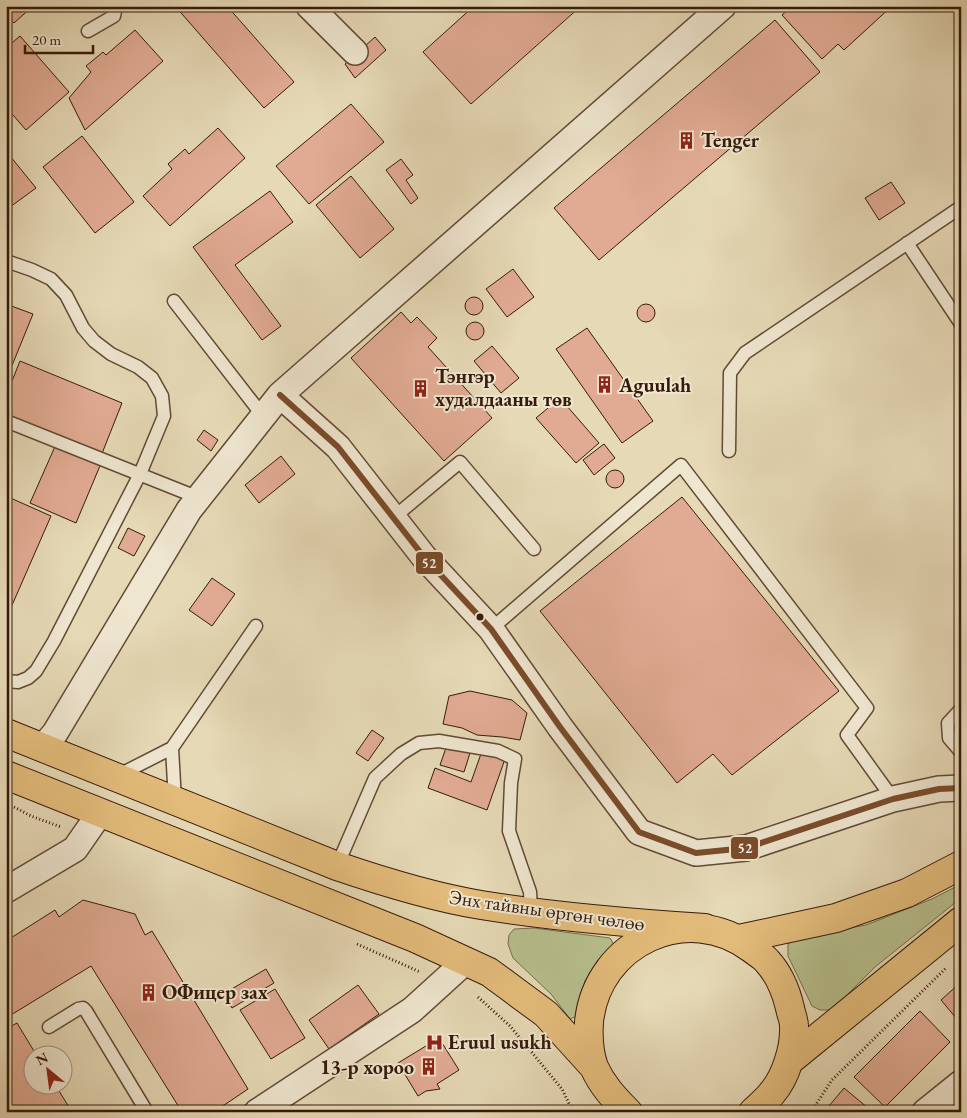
<svg xmlns="http://www.w3.org/2000/svg" width="967" height="1118" font-family="'EB Garamond',serif">
	<style>
		.green { fill: #b7bf8d; stroke: #766c4c }
		.building { fill: #e1ab93; stroke: #351a0a }
		.lines { fill: none; stroke-linecap: round; stroke-linejoin: round }
		.lane-casing { stroke: #614a35; stroke-width: 15 }
		.street-casing { stroke: #614a35; stroke-width: 28 }
		.highway-casing { stroke: #351a0a; stroke-width: 30 }
		.path { stroke: #351a0a; stroke-width: 3; stroke-dasharray: 1 2.5; stroke-linecap: butt }
		.lane { stroke: #efe6d0; stroke-width: 12 }
		.street { stroke: #efe6d0; stroke-width: 25 }
		.highway { stroke: #e3bc7b; stroke-width: 28 }
		.bus-1-casing { stroke: #efe6d0; stroke-width: 10 }
		.bus-1 { stroke: #7a4b2a; stroke-width: 6 }
		.bus-dot { fill: #351a0a; stroke: #efe6d0; stroke-width: 2 }
		.labels { text-anchor: middle; dominant-baseline: central; stroke-width: 4; stroke-linejoin: round; paint-order: stroke }
		.poi-label { font-size: 20px; font-weight: bold; fill: #351a0a; stroke: #efe6d0; text-anchor: start }
		.street-label { font-size: 20px; fill: #351a0a; stroke: #efe6d0 }
		.line-badge { stroke: #efe6d0; stroke-width: 2 }
		.badge-label { font-size: 14px; text-anchor: middle; font-weight: bold; fill: #fff }
	</style>
	<rect width="100%" height="100%" fill="#e6d9b6"/>
	<filter id="stains"><feTurbulence type="fractalNoise" baseFrequency=".004" numOctaves="4"/><feColorMatrix values="0 0 0 0 .2 0 0 0 0 .09 0 0 0 0 .02 0 0 0 .5 -.17"/></filter>
	<radialGradient id="worn" r=".72"><stop offset=".6" stop-color="#630" stop-opacity="0"/><stop offset="1" stop-color="#630" stop-opacity=".3"/></radialGradient>
	<path class="green" d="M961,884V898L875,967L832,1010H820L812,1006L788,956V944L795,938L866,925L932,899Z
		M534,928L610,938L614,945L598,960L585,981L577,1016L570,1019L551,994L513,958L508,944L509,935L514,929Z"/>
	<path class="building" d="M6,6H33L14,23L6,15Z
		M175,6H227L294,82L264,108Z
		M474,6H581L471,104L423,52Z
		M792,6H892L844,50L838,44L822,59L782,15Z
		M775,20L820,72L599,260L554,208Z
		M135,30L163,61L85,130L69,98L91,72L86,66L103,52L106,55Z
		M20,36L69,92L26,130L6,107V48Z
		M375,37L386,50L355,78L345,64Z
		M351,104L384,142L309,204L276,166Z
		M218,128L245,158L170,226L143,196L172,169L168,164L185,149L189,154Z
		M82,136L134,202L95,233L43,167Z
		M6,151L36,188L6,210Z
		M401,159L413,175L406,180L418,198L411,204L386,170Z
		M351,176L394,229L360,258L316,205Z
		M891,182L905,203L879,220L865,198Z
		M270,191L293,222L235,265L281,326L262,340L193,247Z
		M513,269L534,297L507,317L486,289Z
		M465 306a9 9 0 1 1 18 0a9 9 0 1 1-18 0Z
		M6,304L33,314L11,368L6,366Z
		M637 313a9 9 0 1 1 18 0a9 9 0 1 1-18 0Z
		M401,312L411,323L417,317L437,338L428,347L492,418L444,461L351,358Z
		M466 331a9 9 0 1 1 18 0a9 9 0 1 1-18 0Z
		M587,328L653,421L622,443L556,349Z
		M492,346L519,378L501,393L474,361Z
		M20,361L122,403L101,456L6,417V396Z
		M560,398L599,443L576,463L536,418Z
		M961,414V430L956,423V419Z
		M204,430L218,440L211,451L197,440Z
		M57,442L102,461L76,523L30,503Z
		M604,444L615,458L594,475L583,460Z
		M281,456L295,474L259,503L245,485Z
		M606 479a9 9 0 1 1 18 0a9 9 0 1 1-18 0Z
		M6,496L51,516L6,619Z
		M682,497L839,691L732,775L713,754L677,783L540,611Z
		M128,528L145,536L134,556L118,548Z
		M212,578L235,594L212,626L189,610Z
		M470,691L512,700L527,713L520,740L502,737L477,735L462,728L443,724L449,696Z
		M372,730L384,738L368,761L356,753Z
		M447,745L470,753L464,772L440,765Z
		M482,751L505,759L487,810L428,788L435,768L471,782Z
		M83,900L135,914L145,935L152,931L248,1089L214,1112H182L91,966L6,1018V941L55,910L59,917Z
		M266,969L274,983L232,1008L223,994Z
		M961,982V1024L941,1000Z
		M358,985L379,1014L329,1049L309,1020Z
		M275,989L305,1038L271,1059L240,1010Z
		M920,1011L950,1042L885,1107L854,1077Z
		M17,1023L37,1056H32V1086H56L72,1112H6V1029Z
		M439,1038L459,1070L437,1084L440,1089L426,1091L418,1096L398,1063Z
		M844,1088L868,1108L865,1112H824Z"/>
	<g class="lines">
		<defs>
			<path id="lane" d="M88,31L114,16L116,6
				M907,243L961,324
				M6,261L32,270L51,279L66,295L83,328L94,341L111,354L138,367L152,378L162,396L164,416L140,474L54,641L36,671L28,678L18,682L6,681
				M174,301L263,416
				M6,421L199,498
				M729,451L730,373L745,353L961,207
				M393,518L460,462L534,549
				M491,629L681,465L867,708L847,735L893,799
				M961,709L948,723L949,738L961,752
				M172,748L175,801
				M117,776L172,748L256,626
				M337,866L375,778L401,754L419,743L439,741L498,751L515,759L511,783L509,831L530,892L531,912
				M49,1027L78,1009L83,1008L86,1011L147,1112"/>
			<path id="street" d="M309,6L355,52
				M280,395L338,447L424,557L491,629L560,727L639,832L696,853L746,848L893,799L939,789L961,788
				M43,747L55,733L189,510L280,395L723,6
				M6,890L75,849L100,813
				M257,1112L412,1010L466,961
				M925,1112L961,1083"/>
			<path id="highway" d="M6,733L337,866C384,882 432,897 481,905C555,917 630,923 705,928
				M6,775L415,938L489,972L546,1014L594,1067
				M739,939L836,918L907,893L961,865
				M789,1061L961,921
				M628,1112C614,1098 602,1085 594,1067C589,1053 588,1037 589,1022C597,942 688,900 752,949C757,953 763,956 767,961C779,974 786,991 790,1008C791,1014 794,1020 794,1026C795,1047 786,1077 772,1093C767,1100 759,1106 753,1112"/>
		</defs>
		<use href="#lane" class="lane-casing"/>
		<use href="#street" class="street-casing"/>
		<use href="#highway" class="highway-casing"/>
		<path class="path" d="M14,807L31,816L61,827
			M357,944L420,972
			M478,997L510,1026L562,1089L573,1112
			M811,1112L832,1080L947,967"/>
		<use href="#lane" class="lane"/>
		<use href="#street" class="street"/>
		<use href="#highway" class="highway"/>
		<defs>
			<path id="bus-1" d="M280,395L338,447L424,557L491,629L560,727L639,832L696,853L746,848L893,799L939,789L961,788"/>
		</defs>
		<use href="#bus-1" class="bus-1-casing"/>
		<use href="#bus-1" class="bus-1"/>
	</g>
	<defs>
		<symbol id="building-bare" viewBox="-9 -9 18 18"><path d="M-4-6H4V6H1V3H-1V6H-4ZM-2.5-4.3h1.7v1.8h-1.7ZM.8-4.3h1.7v1.8H.8ZM-2.5-1h1.7V.8h-1.7ZM.8-1h1.7V.8H.8Z" fill="#8f2418" stroke="#efe6d0" stroke-width="2.5" paint-order="stroke"/></symbol>
		<symbol id="hospital-bare" viewBox="-9 -9 18 18"><path d="M-5-5h3v3.5h4V-5h3V5h-3V1.5h-4V5h-3Z" fill="#8f2418" stroke="#efe6d0" stroke-width="2.5" paint-order="stroke"/></symbol>
	</defs>
	<g fill-rule="evenodd">
		<use href="#building-bare" x="674" y="128" width="25" height="25"/>
		<use href="#building-bare" x="592" y="372" width="25" height="25"/>
		<use href="#building-bare" x="408" y="376" width="25" height="25"/>
		<use href="#building-bare" x="136" y="980" width="25" height="25"/>
		<use href="#hospital-bare" x="422" y="1030" width="25" height="25"/>
		<use href="#building-bare" x="416" y="1054" width="25" height="25"/>
	</g>
	<circle class="bus-dot" cx="480" cy="617" r="4.5"/>
	<g class="labels">
		<g class="poi-label">
			<text x="701" y="140">Tenger</text>
			<text x="435" y="376">Тэнгэр<tspan x="435" dy="23">худалдааны төв</tspan></text>
			<text x="619" y="385">Aguulah</text>
			<text x="162" y="992">ОФицер зах</text>
			<text x="448" y="1042">Eruul usukh</text>
			<text x="414" y="1067" text-anchor="end">13-р хороо</text>
		</g>
		<g class="street-label">
			<text transform="translate(547 910) rotate(8)">Энх тайвны өргөн чөлөө</text>
		</g>
	</g>
	<g class="line-badge">
		<rect x="415" y="551" width="29" height="24" rx="5" fill="#7a4b2a"/>
		<rect x="730" y="836" width="29" height="24" rx="5" fill="#7a4b2a"/>
	</g>
	<g class="badge-label">
		<text x="429" y="568">52</text>
		<text x="745" y="853">52</text>
	</g>
	<rect width="967" height="1118" fill="none" stroke="#e6d9b6" stroke-width="25"/>
	<rect x="8" y="8" width="952" height="1103" fill="none" stroke="#351a0a" stroke-width="2.5"/>
	<rect x="12" y="12" width="942" height="1093" fill="none" stroke="#351a0a"/>
	<g transform="translate(48 1070) rotate(331)"><circle r="24" fill="#efe6d0" stroke="#a59481"/>
	<path d="M0-4L9 19L0 12L-9 19Z" fill="#8f2418"/>
	<text y="-8" font-size="14" font-weight="bold" text-anchor="middle" fill="#351a0a">N</text>
	</g>
	<path d="M25 45v8h68v-8" fill="none" stroke="#351a0a" stroke-width="2.5"/>
	<text x="32" y="45" font-size="15" fill="#351a0a" stroke="#efe6d0" stroke-width="4" paint-order="stroke">20 m</text>
	<rect width="100%" height="100%" filter="url(#stains)"/>
	<rect width="100%" height="100%" fill="url(#worn)"/>
</svg>
